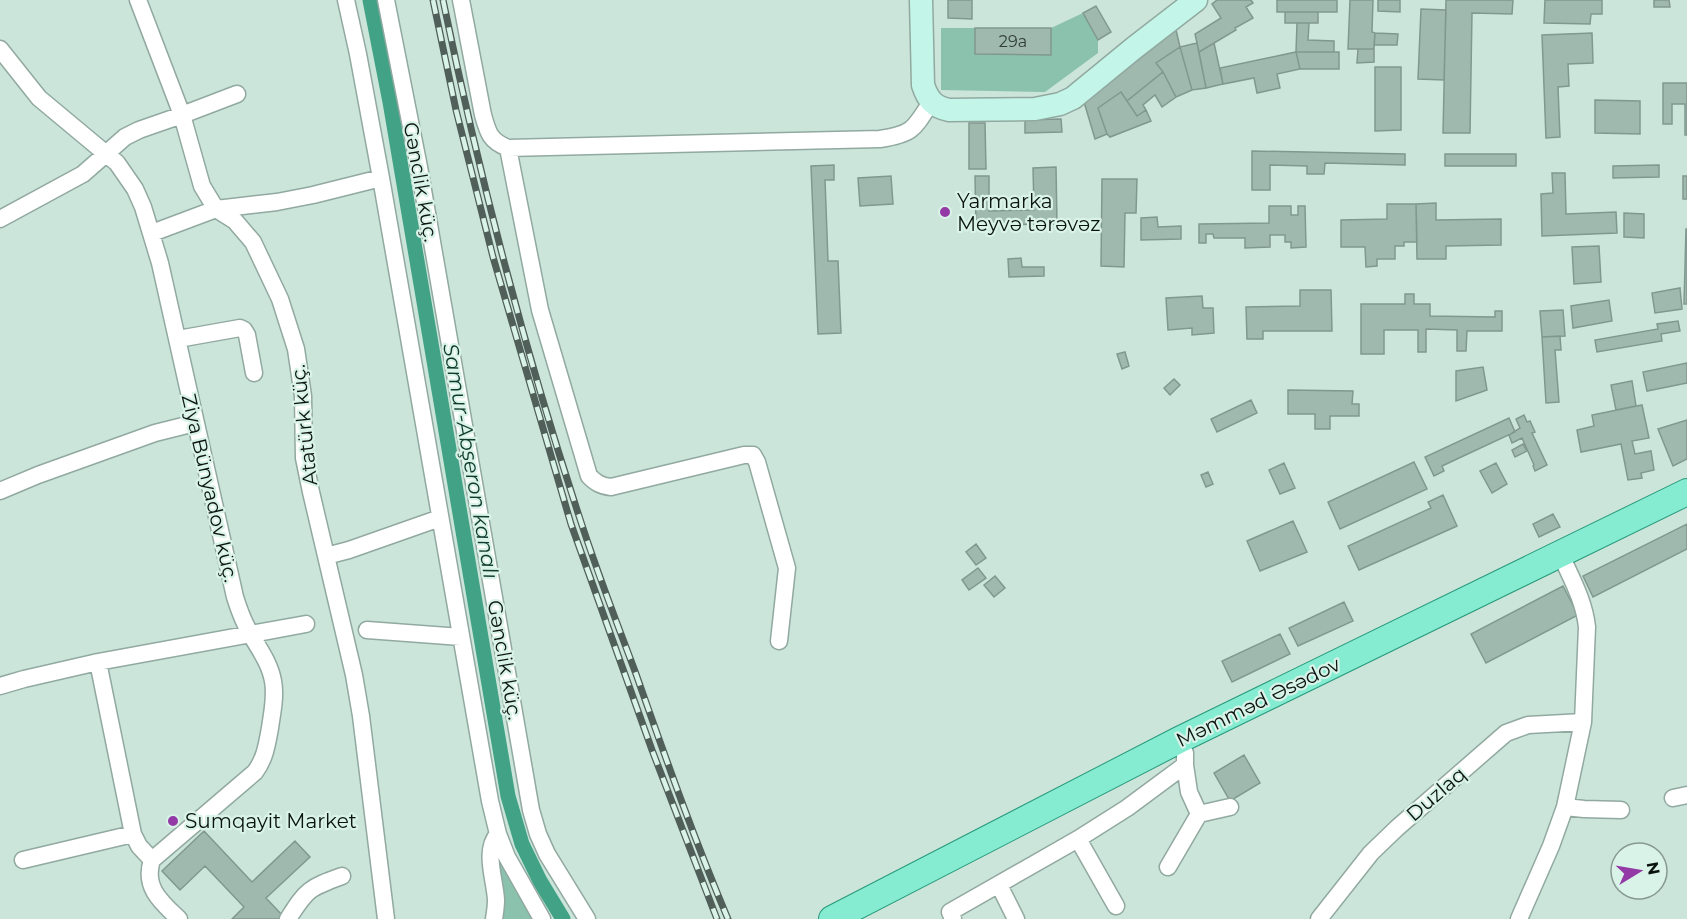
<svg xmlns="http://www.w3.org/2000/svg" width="1687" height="919" font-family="Montserrat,sans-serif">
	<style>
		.green { fill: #8ac2ae }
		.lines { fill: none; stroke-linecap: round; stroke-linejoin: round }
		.canal { stroke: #42a285; stroke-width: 15 }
		.building { fill: #a0b9af; stroke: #80988f; stroke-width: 1.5 }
		.street-casing { stroke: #91a9a0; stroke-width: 19 }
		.secondary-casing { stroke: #91a9a0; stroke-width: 25 }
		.primary-casing { stroke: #27997a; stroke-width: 28 }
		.street { stroke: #fff; stroke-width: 16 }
		.secondary { stroke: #c3f6e8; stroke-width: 22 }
		.primary { stroke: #86ecd1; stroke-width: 26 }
		.rail-casing { stroke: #505f59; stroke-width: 7 }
		.rail { stroke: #d9f3e8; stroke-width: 4.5; stroke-dasharray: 14; stroke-linecap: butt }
		.poi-dot { fill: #933aa6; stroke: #d9f3e8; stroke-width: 2 }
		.labels { text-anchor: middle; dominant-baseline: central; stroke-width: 4.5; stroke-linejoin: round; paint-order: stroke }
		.number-label { font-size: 16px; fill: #303d38 }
		.street-label { font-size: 20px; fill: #0b1411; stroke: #d9f3e8 }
		.poi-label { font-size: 20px; fill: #0b1411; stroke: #d9f3e8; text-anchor: start }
		.water-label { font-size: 21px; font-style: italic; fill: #0f3a2d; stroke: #d9f3e8 }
	</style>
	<rect width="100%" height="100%" fill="#cce5db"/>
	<path class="green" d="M1083,13L1098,40V53L1045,92L941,90V28H975V54L1051,55V28Z
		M506,863L536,919H501L498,865Z"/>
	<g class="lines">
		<path class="canal" d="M370,0L390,102L508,796L522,844L540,881L563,919"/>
	</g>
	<path class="building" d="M948,0H972V19L948,18Z
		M1217,0H1251L1253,3L1246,7L1253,18L1235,28L1236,30L1199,52L1195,34L1221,18L1212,4Z
		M1277,0H1337V12H1277Z
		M1350,0H1373L1372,32L1375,33L1374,49H1348Z
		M1378,0H1400V12L1378,11Z
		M1446,0H1513L1512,14L1472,13L1470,133H1443Z
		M1545,0H1602V14H1591L1590,24L1544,23Z
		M1654,0H1669L1670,7H1654Z
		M1096,6L1111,32L1098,40L1083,13Z
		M1421,9L1446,10L1444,80L1418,79Z
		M1285,12H1318V23H1285Z
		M1297,23H1309L1308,40L1334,41V52H1296Z
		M975,28H1051V55L975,54Z
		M1176,30L1180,47L1156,63L1163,72L1127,101L1121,92L1098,108L1107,134L1095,139L1084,102Z
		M1375,33L1398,34L1397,45H1374Z
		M1592,33L1593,63L1568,64L1569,86L1558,87L1560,137L1546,138L1542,35Z
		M1197,43L1206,88L1192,90L1180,47Z
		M1214,43L1223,84L1206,88L1199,52Z
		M1180,47L1192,90L1176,97L1163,72L1156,63Z
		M1358,49H1374V62L1357,63Z
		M1296,52L1300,69L1277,74L1280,88L1257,93L1254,78L1223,84L1220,68Z
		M1296,52H1339V69H1300Z
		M1375,67H1401V130L1375,131Z
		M1163,72L1176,97L1162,107L1155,95L1143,105L1146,110L1137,116L1127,101Z
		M1663,83H1687V135H1685V104H1672V124H1663Z
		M1121,92L1137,116L1146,110L1151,121L1110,137L1107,134L1098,108Z
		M1595,100L1640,101V134L1595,133Z
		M1061,119L1062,132L1025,133V120Z
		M969,123H985L986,169H969Z
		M1252,151L1405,154V165L1325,163L1324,174H1307V166L1270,165V190H1252Z
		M1445,154H1516V166H1445Z
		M834,165V180H825L828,261H838L841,333L818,334L811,166Z
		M1659,165V177L1613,178V166Z
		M1056,167L1057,224L976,225L975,176H989V211L1034,210L1033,168Z
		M1552,173H1565L1566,214L1616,212L1617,233L1542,236L1541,194L1553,193Z
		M891,176L893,204L860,206L858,178Z
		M1683,176H1687V199H1683Z
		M1102,179H1137L1136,213H1125L1124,267L1101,266Z
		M1436,203V220L1501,219V245L1446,246V259H1417L1416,204Z
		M1387,204H1416L1417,242H1404V246H1395V259H1377V266L1366,267L1365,247H1341V220L1387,219Z
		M1269,206H1291V215H1298V206H1305L1306,247L1291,248V242H1285V235H1270V247L1245,248V238H1214L1213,234H1206V243H1199V224L1269,223Z
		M1624,213L1644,214V238L1624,237Z
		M1157,217L1158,227L1181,226V239L1141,240V218Z
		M1686,229H1687V304H1684Z
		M1599,246L1601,282L1574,284L1572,247Z
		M1021,258L1022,267H1044V276L1009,277L1008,259Z
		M1680,288L1682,309L1655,313L1652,293Z
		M1300,290H1331L1332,331H1263V339H1247L1246,307L1300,306Z
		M1405,294H1414V304H1430V316L1495,317V311H1502V331H1467L1466,351H1457V330L1426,329V352H1418V330H1384V354H1361V304H1405Z
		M1202,296L1203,308H1213L1214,333L1192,335V328L1168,330L1166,298Z
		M1609,300L1612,321L1573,328L1571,306Z
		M1563,310L1565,336L1542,337L1540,311Z
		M1678,321L1680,331L1661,334L1662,341L1597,352L1595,340L1658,329L1657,324Z
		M1560,336L1561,350H1555L1559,402L1546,403L1542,337Z
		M1125,352L1129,366L1122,369L1117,354Z
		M1687,363V383L1647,391L1643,372Z
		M1483,367L1487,390L1456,401V371Z
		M1174,379L1180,385L1170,395L1164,388Z
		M1632,381L1636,406L1616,410L1611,385Z
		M1288,390L1353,391L1352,404H1359V416H1330V429H1315V414H1288Z
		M1251,400L1257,413L1217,432L1211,419Z
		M1642,405L1649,438L1632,441L1635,454L1651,451L1654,470L1641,473L1642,478L1628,480L1621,444L1581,452L1577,430L1594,426L1592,415Z
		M1524,415L1527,422L1530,421L1535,432L1532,433L1547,465L1535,471L1533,466L1534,465L1522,438L1512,443L1509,435L1520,428L1516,419Z
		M1509,418L1515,432L1442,466L1444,471L1434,476L1425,457Z
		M1687,420V459L1673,466L1658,429Z
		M1523,444L1527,451L1515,457L1512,450Z
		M1414,462L1427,489L1340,529L1328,502Z
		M1284,463L1295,488L1280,494L1269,470Z
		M1496,463L1507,484L1492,493L1480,471Z
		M1208,472L1213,484L1206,487L1201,475Z
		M1443,495L1457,526L1359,570L1348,546L1431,508L1428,502Z
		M1553,514L1560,527L1539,537L1533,524Z
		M1293,521L1307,552L1260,571L1247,541Z
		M1687,524V549L1593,597L1583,576Z
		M976,544L986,558L976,565L966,552Z
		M978,568L986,578L969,590L962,580Z
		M995,576L1005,588L994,597L984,585Z
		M1563,586L1578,615L1486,663L1471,634Z
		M1344,602L1353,621L1298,646L1289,628Z
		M1280,634L1290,654L1232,682L1222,661Z
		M1244,755L1260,783L1230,801L1214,773Z
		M204,831L252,882L295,841L310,857L266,898L283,916L281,919H232L244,907L205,866L180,890L162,871Z"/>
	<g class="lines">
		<defs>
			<path id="street" d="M138,0L182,115L202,186L216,209L235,221L253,242L280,299L296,349L303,396L304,458L311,492L354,675L361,716L386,919
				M346,0L358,54L381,178L490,801L498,834C483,851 495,879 496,900C496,906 495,913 494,919
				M386,0L419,167L531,810L538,834L547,854L587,919
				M461,0L483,115C488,133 490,141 508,148L880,139C913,134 914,129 931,102
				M0,49L39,98L117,163L135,189L143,207L160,263L235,597C239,610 244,623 251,635C260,650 270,664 273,681C276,697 272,713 270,728C267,744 265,759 255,772L152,860C143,887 161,902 179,919
				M508,148L540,310L589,476C596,483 601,486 611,487L744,455H753L757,462L787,568L779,641
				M0,219L83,174L125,137L139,130L182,115L237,94
				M152,233L216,209L277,202L313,195L381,178
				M178,339L240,328L244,330L247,335L254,373
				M0,491L38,475L155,433L195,423
				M326,556L349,550L440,518
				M367,630L461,637
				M98,662L133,834L139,846L152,860
				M0,686L24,679L98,662L306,624
				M1185,765L1189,792L1199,814
				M1673,798L1687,795
				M1565,807L1584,809L1621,810
				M498,834L507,857L542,919
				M1078,839L1116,906
				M23,860L133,834
				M1168,867L1199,814L1230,807
				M999,885L1016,919
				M288,919C307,889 309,888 342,876
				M953,919L950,912L1078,839L1127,808L1185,765V753L1179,740
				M1319,919L1371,853L1397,828L1506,733L1528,725L1583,722
				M1519,919L1551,846L1565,807L1583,722L1587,627C1584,600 1571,578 1560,553"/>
			<path id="secondary" d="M921,0L923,85C928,100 934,107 949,110L1035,109L1060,104L1073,98L1134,48L1196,0"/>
			<path id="primary" d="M832,919L1179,740L1687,492"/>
		</defs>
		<use href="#street" class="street-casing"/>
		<use href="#secondary" class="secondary-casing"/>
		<use href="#primary" class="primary-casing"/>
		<use href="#street" class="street"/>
		<use href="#secondary" class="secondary"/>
		<use href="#primary" class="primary"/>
		<defs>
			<path id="rail" d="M433,0L456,110L493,257L571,524L652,750L717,919
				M443,0C479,175 524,349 580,519C597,572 617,623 636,674C665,756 694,839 728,919"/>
		</defs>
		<use href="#rail" class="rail-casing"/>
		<use href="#rail" class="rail"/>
	</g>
	<g class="poi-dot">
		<circle cx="945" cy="212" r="6"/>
		<circle cx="173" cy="821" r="6"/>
	</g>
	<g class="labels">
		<g class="number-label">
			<text x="1013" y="41">29a</text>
		</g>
		<g class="street-label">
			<text transform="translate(421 182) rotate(80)">Gənclik küç.</text>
			<text transform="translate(304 425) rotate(-96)">Atatürk küç.</text>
			<text transform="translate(210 488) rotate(77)">Ziya Bünyadov küç.</text>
			<text transform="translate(505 660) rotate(80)">Gənclik küç.</text>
			<text transform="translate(1258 702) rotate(-26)">Məmməd Əsədov</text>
			<text transform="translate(1436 794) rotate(-41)">Duzlaq</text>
		</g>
		<g class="poi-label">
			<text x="957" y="201">Yarmarka<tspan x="957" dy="23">Meyvә tәrәvәz</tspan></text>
			<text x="185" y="821">Sumqayit Market</text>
		</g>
		<g class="water-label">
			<text transform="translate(471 461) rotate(80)">Samur-Abşeron kanalı</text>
		</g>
	</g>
	<g transform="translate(1639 871) rotate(79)"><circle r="28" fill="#d9f3e8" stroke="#879a92" stroke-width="1.5"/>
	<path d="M0-4.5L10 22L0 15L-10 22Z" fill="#933aa6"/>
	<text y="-9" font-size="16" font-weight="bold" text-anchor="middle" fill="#0b1411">N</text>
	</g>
</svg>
